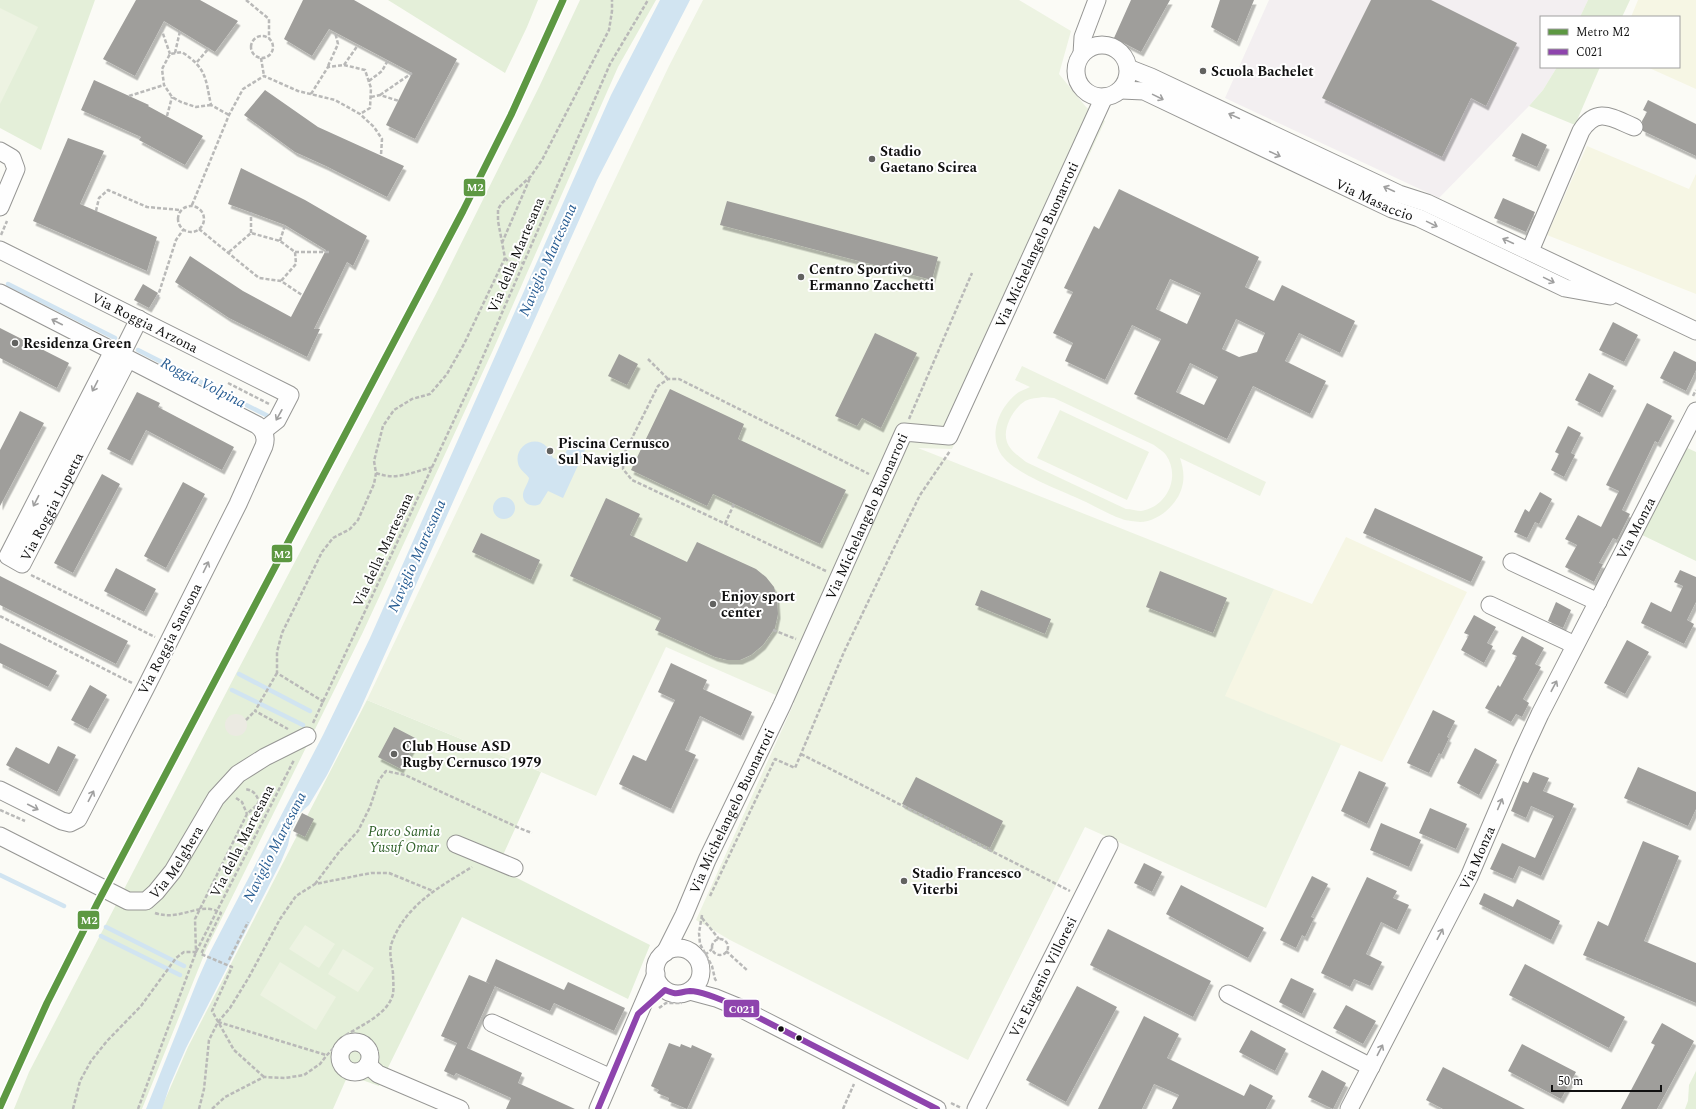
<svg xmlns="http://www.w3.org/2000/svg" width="1696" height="1109" font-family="Spectral,serif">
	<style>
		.industrial { fill: #f3eff1 }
		.farmland { fill: #f6f6e4 }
		.green { fill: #e4efd9 }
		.pitch { fill: #edf3e2; fill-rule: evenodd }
		.plaza { fill: #ebeae2 }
		.water { fill: #d1e4f1 }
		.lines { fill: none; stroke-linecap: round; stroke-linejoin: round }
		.stream { stroke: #d1e4f1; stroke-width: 4.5 }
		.building { fill: #9f9e9b; fill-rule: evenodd; filter: url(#shadow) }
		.minor-casing { stroke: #969694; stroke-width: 19 }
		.path { stroke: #b9b9b8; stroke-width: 2.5; stroke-dasharray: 4 2; stroke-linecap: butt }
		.minor { stroke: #fefefe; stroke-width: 17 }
		.bus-1-casing { stroke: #fff; stroke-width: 9 }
		.bus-1 { stroke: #8e44ad; stroke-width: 6 }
		.metro-1-casing { stroke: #fff; stroke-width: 10 }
		.metro-1 { stroke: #5d9842; stroke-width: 7 }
		.oneway { stroke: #9f9f9f }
		.poi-dot { fill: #626260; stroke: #fff; stroke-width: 1.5 }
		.bus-dot { fill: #101010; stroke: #fff; stroke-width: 1.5 }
		.labels { text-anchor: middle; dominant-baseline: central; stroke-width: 4; stroke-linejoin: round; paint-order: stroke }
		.poi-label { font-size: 14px; font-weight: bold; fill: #101010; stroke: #fff; text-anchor: start }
		.street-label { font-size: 14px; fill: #101010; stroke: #fff }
		.park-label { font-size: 14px; font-style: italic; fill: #2f6028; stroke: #fff }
		.water-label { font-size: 15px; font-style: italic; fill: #285d93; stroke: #fff }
		.line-badge { stroke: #fff; stroke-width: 1.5 }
		.badge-label { font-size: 11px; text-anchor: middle; font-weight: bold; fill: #fff }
	</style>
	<defs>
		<filter id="shadow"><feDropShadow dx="2.5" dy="4.5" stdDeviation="0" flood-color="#0004"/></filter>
	</defs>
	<rect width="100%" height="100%" fill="#fbfbf6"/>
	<path class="industrial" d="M1269,0H1588L1580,17H1541V67H1557L1543,90L1529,106L1439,198L1225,98Z"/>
	<path class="farmland" d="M1638,0H1696V89L1647,67H1679V17H1631Z
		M1587,146L1689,189L1696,174V294L1547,235Z
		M1346,537L1467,592L1382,762L1224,696L1274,589L1312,604Z"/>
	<path class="green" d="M0,0H95L41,150L0,128Z
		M388,0H538L527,27L505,73Z
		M580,0H656L618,67L493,350L363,632L206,950L142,1109H14L29,1072L239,668L436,294L540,85Z
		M1588,0H1630L1622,17H1580Z
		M1557,67H1600L1575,125L1529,106L1543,90Z
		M1683,446L1696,452V561L1640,534Z
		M367,700L541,772L497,868L650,945L628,999L462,917L379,1086L348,1075L333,1109H161L188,1047Z
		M1696,1071V1109H1685L1688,1101L1689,1085Z"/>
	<path class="pitch" d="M703,0H1019L1071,31L1059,74L1086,107L1105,121L952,449L918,448L1274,589L1225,696L1341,744L1266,908L1085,827L968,1060L730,940L696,920L794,703L666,647L596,796L541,772L367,700L669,66Z
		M0,8L38,27L0,104Z
		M1022,366L1266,482L1260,496L1180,458C1183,467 1185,477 1182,487C1178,504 1158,522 1140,522C1135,521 1127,521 1122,519C1110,515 1098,508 1086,502C1065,492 1018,475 1004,458C986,437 999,406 1019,392C1022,390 1027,389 1030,387L1015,380ZM1043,397L1054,398L1154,445C1158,448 1164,452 1166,455C1181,477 1167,507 1141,511C1137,511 1131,509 1126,509L1026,462C1019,456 1010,451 1007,442C1002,428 1014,408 1025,401C1031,398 1037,398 1043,397Z
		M1060,410L1149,452L1127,500L1037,458Z
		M305,925L335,944L319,968L289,949Z
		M343,949L374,968L358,992L328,974Z
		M280,962L336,997L316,1030L260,995Z"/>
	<path class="plaza" d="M225 725a11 11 0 1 1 22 0a11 11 0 1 1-22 0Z"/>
	<path class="water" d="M660,0H690L597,180L360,710L327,775L309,805L299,814L291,831L288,845L281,862L186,1048L170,1085L162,1109H146L198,979L210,952L323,735L370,638L611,95Z
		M571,441L586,448L563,498L548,491L540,504C532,508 522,504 523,494C524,488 528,484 529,478C526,473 519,470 518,463C514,446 535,434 547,447C550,450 551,454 553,458L559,460L563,458Z
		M493 508a11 11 0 1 1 22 0a11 11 0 1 1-22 0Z"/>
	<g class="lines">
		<path class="stream" d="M8,284L115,338
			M138,350L268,416
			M239,674L310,711
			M232,690L303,725
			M0,875L64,906
			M106,927L184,966
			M101,936L180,975"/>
	</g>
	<path class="building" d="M136,0H200L238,21L215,52L164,21L135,76L103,59Z
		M303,0H354L457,59L415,139L386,125L412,73L329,29L312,56L284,39Z
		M1131,0H1170L1141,52L1114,38Z
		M1220,0H1254L1237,42L1211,27Z
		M1371,0H1431L1517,43L1486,106L1471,98L1442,157L1322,98Z
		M94,80L149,105L148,106L203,136L185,165L139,140L141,137L81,110Z
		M265,90L318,127L404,166L387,197L326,166L295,152L244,115Z
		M1648,100L1696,124V156L1643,131L1642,121L1647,112L1643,110Z
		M1522,133L1547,145L1537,167L1512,156Z
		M68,138L104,151L80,204L157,237L147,271L33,221Z
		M241,168L305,200L367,236L353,266L347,262L314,329H320L307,357L229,318L175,282L190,256L243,291L291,317L326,250L285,225L228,204Z
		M1119,189L1259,257L1245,287L1274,301L1282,285L1355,321L1340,353L1299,333L1285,361L1326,381L1310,414L1253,386L1227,439L1134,394L1161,339L1132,325L1105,380L1065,361L1073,343L1053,333L1073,292L1064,288L1094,226L1099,229ZM1170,279L1201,293L1187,324L1156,309ZM1236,319L1265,333L1257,352L1239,357L1222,349ZM1190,363L1218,377L1204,405L1176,392Z
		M1503,198L1535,212L1526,232L1494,218Z
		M727,201L938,257L932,280L720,225Z
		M143,284L158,293L149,308L134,300Z
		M1613,322L1638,335L1624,362L1599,350Z
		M0,328L69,363L57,388L0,358Z
		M875,333L917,353L881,428L862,418L857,426L835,416Z
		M1674,351L1696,362V370L1686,391L1660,378Z
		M619,354L638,364L627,385L608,376Z
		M1589,373L1614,386L1600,413L1575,400Z
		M670,389L744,424L738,439L846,490L820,544L713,494L707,506L631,470Z
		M137,392L160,403L158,407L234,447L222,470L146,430L130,461L107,449Z
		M1647,403L1672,416L1658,443L1655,441L1622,510L1630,514L1617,540L1613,538L1599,563L1603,564L1594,582L1565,567L1577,545L1565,539L1578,515L1601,527L1619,491L1606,485Z
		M20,411L44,423L0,506V450Z
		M1568,426L1581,433L1571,453L1575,455L1564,477L1551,470L1559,454L1555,452Z
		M102,474L120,484L73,573L54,563Z
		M183,482L205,494L166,568L144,556Z
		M1540,492L1552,499L1539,524L1535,522L1527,538L1514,532L1525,509L1529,512Z
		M606,498L640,514L630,535L687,562L697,542L756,569L766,577L774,587L777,599L778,614L775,628L763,645L751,655L740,660H727L715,657L655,630L661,618L570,576Z
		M1375,508L1483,557L1471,582L1363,533Z
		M481,533L540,560L531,580L472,552Z
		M116,568L156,589L144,612L104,591Z
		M1680,570L1696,577V602L1687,620L1694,624L1684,644L1641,623L1651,602L1671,612L1683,586L1674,582Z
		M1160,571L1227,598L1213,633L1146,607Z
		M0,576L128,641L116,664L0,605Z
		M981,590L1051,619L1045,634L975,605Z
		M1556,602L1571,610L1563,628L1548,621Z
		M1474,615L1496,627L1487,643L1493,646L1484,663L1461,650L1469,635L1464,633Z
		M1522,636L1544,648L1535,664L1541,667L1523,699L1529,703L1522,717L1516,714L1511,722L1485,708L1498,685L1500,687L1517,656L1512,654Z
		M1627,640L1649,652L1625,694L1604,683Z
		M0,643L57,671L48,687L0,663Z
		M671,663L707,680L703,689L752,712L741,736L700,716L685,750L696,755L671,809L619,784L633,755L646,761L675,700L658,692Z
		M90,685L107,695L88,729L71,720Z
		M1433,710L1455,721L1447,737L1449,738L1441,755L1439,753L1429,773L1407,763Z
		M394,727L417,739L401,769L378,757Z
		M58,746L76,755L57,792L6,765L16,747L49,764Z
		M1475,748L1497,760L1479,795L1457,783Z
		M1638,767L1696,792V809L1688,826L1624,798Z
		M1359,771L1386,783L1367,824L1341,811Z
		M1533,772L1549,778L1543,791L1574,804L1541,876L1519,866L1513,879L1490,869L1502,843L1535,858L1554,816L1531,806L1526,818L1511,811L1523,781L1528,783Z
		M916,777L1003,821L990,848L902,804Z
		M1430,808L1467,824L1456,849L1419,833Z
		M302,813L314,819L305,837L293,831Z
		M1381,823L1421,840L1409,867L1370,850Z
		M1643,841L1679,856L1644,941L1696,963V1003L1583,955L1598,921L1608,926Z
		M1144,863L1162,872L1152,892L1134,883Z
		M1312,876L1328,884L1311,917L1314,918L1305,937L1302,935L1296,948L1280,940Z
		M1367,877L1397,891L1393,898L1409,905L1397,930L1381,922L1366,954L1382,962L1370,986L1354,979L1350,987L1321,973Z
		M1181,885L1264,928L1248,958L1166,914Z
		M1484,893L1513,907L1517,899L1560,921L1551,940L1479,904Z
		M1108,929L1211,981L1193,1017L1090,965Z
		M496,959L564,990L568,982L625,1008L614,1031L554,1003L550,1011L486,982Z
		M1525,964L1625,1017L1609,1048L1509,995Z
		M469,975L495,986L467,1048L522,1073L518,1083L575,1109H506L511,1098L456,1073L454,1076L444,1071L457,1043L441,1036Z
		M1291,978L1314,989L1302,1014L1279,1002Z
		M1077,986L1117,1007L1066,1102L1026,1080Z
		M1346,1005L1376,1021L1363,1044L1333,1028Z
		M1144,1016L1179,1034L1167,1058L1244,1096L1250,1084L1273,1096L1266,1109H1172L1179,1095L1154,1084L1142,1109H1098Z
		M1662,1023L1694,1041L1657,1109H1621L1655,1045L1651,1043Z
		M1251,1030L1286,1049L1275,1071L1239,1052Z
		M669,1043L680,1047L681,1044L691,1048L692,1045L712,1054L687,1109L668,1101L669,1098L657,1093L659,1090L651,1086Z
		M1522,1044L1576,1072L1561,1099L1508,1071Z
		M1443,1067L1525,1109H1443L1426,1100Z
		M1322,1070L1346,1083L1333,1109L1308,1097Z"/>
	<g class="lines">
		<defs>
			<g id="minor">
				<circle cx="1102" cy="71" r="26"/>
				<path d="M1082,54L1083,37L1097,0"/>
				<path d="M1128,68L1151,77L1399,194L1427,203L1696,331"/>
				<path id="s1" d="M1121,90L1144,91L1392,209L1419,218L1565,288L1610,296"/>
				<path d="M0,151L12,158L16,169L0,207"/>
				<path id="s2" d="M0,250L290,395L277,420L263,431"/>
				<path d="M1530,251L1581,131C1597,106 1612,118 1634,127"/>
				<path d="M0,293L257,425C264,430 267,437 264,446L238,504L145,689L78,819L70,823L62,821L0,790"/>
				<path id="s3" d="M113,351L8,556L22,564L128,359"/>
				<path d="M121,355L139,319"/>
				<path d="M1512,562L1598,602"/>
				<path d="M1490,605L1575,645"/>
				<path id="s4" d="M0,836L128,901H146L156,892L173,871L216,798L238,774L265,757L307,736"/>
				<path d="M456,844L514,868"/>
				<circle cx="678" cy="971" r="23"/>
				<path id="s5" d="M665,953L684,915L707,860L782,705L904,432L949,436L1104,97"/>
				<path d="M690,991L716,998L738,1007L937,1109"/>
				<path d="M1228,994L1371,1067"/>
				<path d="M492,1023L611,1078"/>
				<circle cx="355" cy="1057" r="15"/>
				<path d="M368,1065L378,1074L460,1109"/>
				<path d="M598,1109L656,974"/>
				<path id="s6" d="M976,1109L1109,845"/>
				<path id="s7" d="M1349,1109L1469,877L1522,753L1540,714L1696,411"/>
			</g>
		</defs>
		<use href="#minor" class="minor-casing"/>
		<path class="path" d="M246,0L269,19V38
			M161,28L170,54
			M251 47a11 11 0 1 1 22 0a11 11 0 1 1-22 0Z
			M175,53L180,31
			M261,58L264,76
			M197,62L209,48
			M1071,64C1068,79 1073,90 1087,98
			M344,65L358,45
			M328,66L338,44L335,32
			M369,81L382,71L388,60
			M311,94L328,67L344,65L365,70L371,88L370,108L360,114
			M380,95L412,73
			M129,96L164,85
			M371,97L380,95L399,101
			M211,105L196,107L181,102L172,97L164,85L162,69L170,54L182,52C207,69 205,77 211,105L229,115
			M167,116L172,97
			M192,205L229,115L243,89L264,76L298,91L335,100L360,114L374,127L382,139L381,155
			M178 219a13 13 0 1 1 26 0a13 13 0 1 1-26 0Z
			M96,211L99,198L108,190L147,207L180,210
			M199,229L259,278L281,281L302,295
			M251,233V212
			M1,235L7,221
			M280,241L285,225
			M502,243L530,178
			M229,252L251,233L280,241L295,252L296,264L281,281
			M295,252H330
			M505,258L509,262L524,263
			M151,308L155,305L176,240L183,230
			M648,359L668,379
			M228,383L269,404
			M1693,396L1696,390
			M909,419L972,273
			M376,473C397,481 412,472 433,467
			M725,524L734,504
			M826,571L632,480L623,469L624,454L658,386L668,379H679L869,474
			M31,575L155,637
			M0,616L132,683
			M773,630L796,639
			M277,673L255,711L288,729
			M324,702L277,673V652L282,633L322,552L333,538L350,529L358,520L374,484L376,473L374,461L383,426L394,410L412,399L430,394L447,374L464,344L505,258L498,221V209L502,203L531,176L542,160L609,30L612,11V0
			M246,720L255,711
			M313,723L475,375L610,64L648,0
			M801,754L1070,891
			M236,798L242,802L247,814
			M0,810L25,821
			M315,884L339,852L358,831L370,807L379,780L386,771L405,775L519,828L532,833
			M710,896L775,759L795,768L844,652L892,552L920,495L950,451
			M155,913C181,922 200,900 221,913L201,954L232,967L212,1011L234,1050L264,1077
			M702,915L699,933L700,944L712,966L715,979L717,982
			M702,918L719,939
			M712 947a8 8 0 1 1 16 0a8 8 0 1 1-16 0Z
			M726,951L748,971
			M705,955L712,949
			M229,960L248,922
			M659,1008L666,1003H682
			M218,1022L326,1055
			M346,1035C362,1025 388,1014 393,994C394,987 393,979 393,973C392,965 389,953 391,945C404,906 439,887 472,867
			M951,1103L961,1108
			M73,1109L80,1081L91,1061L107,1041L141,1006L176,958L184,952H196L195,919L247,814L257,805L259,801C256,794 253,790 245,789
			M138,1109L196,952L294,760
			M199,1109L204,1089L209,1040L218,1022L230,1008L249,977L280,919L296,896L315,884L371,873H389L433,891
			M212,1109L225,1097L264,1077L285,1078L304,1075L320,1064L327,1055L346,1035C363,1036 370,1036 378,1052
			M843,1109L854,1084"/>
		<use href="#minor" class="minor"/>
		<defs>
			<path id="bus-1" d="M598,1109L638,1014L665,990C679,996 677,992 690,991C701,991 727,1002 738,1007L937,1109"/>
		</defs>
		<use href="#bus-1" class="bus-1-casing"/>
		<use href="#bus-1" class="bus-1"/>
		<defs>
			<path id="metro-1" d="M0,1107L47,1003L97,904L463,211L511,115L563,0"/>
		</defs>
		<use href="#metro-1" class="metro-1-casing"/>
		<use href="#metro-1" class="metro-1"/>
	</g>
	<defs><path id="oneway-shaft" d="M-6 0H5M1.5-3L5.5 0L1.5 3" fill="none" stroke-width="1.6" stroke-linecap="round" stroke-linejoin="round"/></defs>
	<g class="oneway">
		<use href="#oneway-shaft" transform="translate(1158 97) rotate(26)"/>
		<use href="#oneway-shaft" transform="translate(1234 116) rotate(-155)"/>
		<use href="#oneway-shaft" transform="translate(1275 154) rotate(25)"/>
		<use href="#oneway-shaft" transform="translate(1389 189) rotate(-155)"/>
		<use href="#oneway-shaft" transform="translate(1432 224) rotate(26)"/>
		<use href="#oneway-shaft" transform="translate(1508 241) rotate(-155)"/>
		<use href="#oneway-shaft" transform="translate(1549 280) rotate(26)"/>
		<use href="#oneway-shaft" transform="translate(57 322) rotate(-153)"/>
		<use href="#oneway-shaft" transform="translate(95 386) rotate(117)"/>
		<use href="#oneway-shaft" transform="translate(279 415) rotate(119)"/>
		<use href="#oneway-shaft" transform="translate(36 501) rotate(117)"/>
		<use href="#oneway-shaft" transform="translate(206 567) rotate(-64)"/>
		<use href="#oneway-shaft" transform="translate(1554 686) rotate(-62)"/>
		<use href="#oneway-shaft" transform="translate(91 796) rotate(-63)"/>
		<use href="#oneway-shaft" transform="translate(1500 804) rotate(-67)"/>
		<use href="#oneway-shaft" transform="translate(33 807) rotate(27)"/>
		<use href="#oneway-shaft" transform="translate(1440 934) rotate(-62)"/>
		<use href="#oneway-shaft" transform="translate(1380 1050) rotate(-63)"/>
	</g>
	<g class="poi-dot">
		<circle cx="1203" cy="71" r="4"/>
		<circle cx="872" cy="159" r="4"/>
		<circle cx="801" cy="277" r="4"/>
		<circle cx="15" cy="343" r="4"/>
		<circle cx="550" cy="451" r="4"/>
		<circle cx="713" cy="604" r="4"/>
		<circle cx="394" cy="754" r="4"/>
		<circle cx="904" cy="881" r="4"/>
	</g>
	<g class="bus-dot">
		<circle cx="781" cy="1029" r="3.5"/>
		<circle cx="799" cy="1038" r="3.5"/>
	</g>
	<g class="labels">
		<g class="poi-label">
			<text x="1211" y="71">Scuola Bachelet</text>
			<text x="880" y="151">Stadio<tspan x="880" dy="16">Gaetano Scirea</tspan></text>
			<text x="809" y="269">Centro Sportivo<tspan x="809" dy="16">Ermanno Zacchetti</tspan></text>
			<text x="23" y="343">Residenza Green</text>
			<text x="558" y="443">Piscina Cernusco<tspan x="558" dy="16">Sul Naviglio</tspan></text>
			<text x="721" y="596">Enjoy sport<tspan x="721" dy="16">center</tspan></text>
			<text x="402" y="746">Club House ASD<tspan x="402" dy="16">Rugby Cernusco 1979</tspan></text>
			<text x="912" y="873">Stadio Francesco<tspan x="912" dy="16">Viterbi</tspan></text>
		</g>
		<g class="street-label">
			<text stroke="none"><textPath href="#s1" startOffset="278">Via Masaccio</textPath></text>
			<text stroke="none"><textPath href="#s5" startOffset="829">Via Michelangelo Buonarroti</textPath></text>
			<text transform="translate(516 255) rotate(-67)">Via della Martesana</text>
			<text stroke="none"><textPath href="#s2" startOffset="162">Via Roggia Arzona</textPath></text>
			<text stroke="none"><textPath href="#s3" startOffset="311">Via Roggia Lupetta</textPath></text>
			<text stroke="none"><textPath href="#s5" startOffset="481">Via Michelangelo Buonarroti</textPath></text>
			<text stroke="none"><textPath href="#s7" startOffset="648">Via Monza</textPath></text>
			<text transform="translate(383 550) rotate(-65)">Via della Martesana</text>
			<text transform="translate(170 639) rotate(-63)">Via Roggia Sansona</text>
			<text stroke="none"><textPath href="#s5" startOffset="157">Via Michelangelo Buonarroti</textPath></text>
			<text transform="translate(242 841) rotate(-63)">Via della Martesana</text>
			<text stroke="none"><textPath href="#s7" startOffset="282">Via Monza</textPath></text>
			<text stroke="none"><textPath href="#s4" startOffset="211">Via Melghera</textPath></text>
			<text stroke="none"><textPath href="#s6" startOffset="148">Vie Eugenio Villoresi</textPath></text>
		</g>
		<g class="park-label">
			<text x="404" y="831">Parco Samia<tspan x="404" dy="16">Yusuf Omar</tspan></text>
		</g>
		<g class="water-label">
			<text transform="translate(548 260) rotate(-66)">Naviglio Martesana</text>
			<text transform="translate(203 383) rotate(27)">Roggia Volpina</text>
			<text transform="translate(417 556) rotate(-66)">Naviglio Martesana</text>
			<text transform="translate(275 847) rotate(-63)">Naviglio Martesana</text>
		</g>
	</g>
	<g class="line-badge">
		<rect x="463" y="178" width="23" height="19" rx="4" fill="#5d9842"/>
		<rect x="271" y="544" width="22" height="19" rx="4" fill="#5d9842"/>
		<rect x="77" y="910" width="23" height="20" rx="4" fill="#5d9842"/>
		<rect x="723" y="999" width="37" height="19" rx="4" fill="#8e44ad"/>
	</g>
	<g class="badge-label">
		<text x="475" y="191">M2</text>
		<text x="282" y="558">M2</text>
		<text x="89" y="924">M2</text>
		<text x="742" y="1013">C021</text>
	</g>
	<rect x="1540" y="16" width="140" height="52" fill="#ffffff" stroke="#9f9f9f"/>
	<rect x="1548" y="29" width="20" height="6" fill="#5d9842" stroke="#9f9f9f"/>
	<text x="1576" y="36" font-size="12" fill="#101010">Metro M2</text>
	<rect x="1548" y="49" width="20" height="6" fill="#8e44ad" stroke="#9f9f9f"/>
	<text x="1576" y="56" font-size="12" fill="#101010">C021</text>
	<path d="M1552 1085v6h109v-6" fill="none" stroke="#101010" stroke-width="2"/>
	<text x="1558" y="1085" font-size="12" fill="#101010" stroke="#ffffff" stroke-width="3" paint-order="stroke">50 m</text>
</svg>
